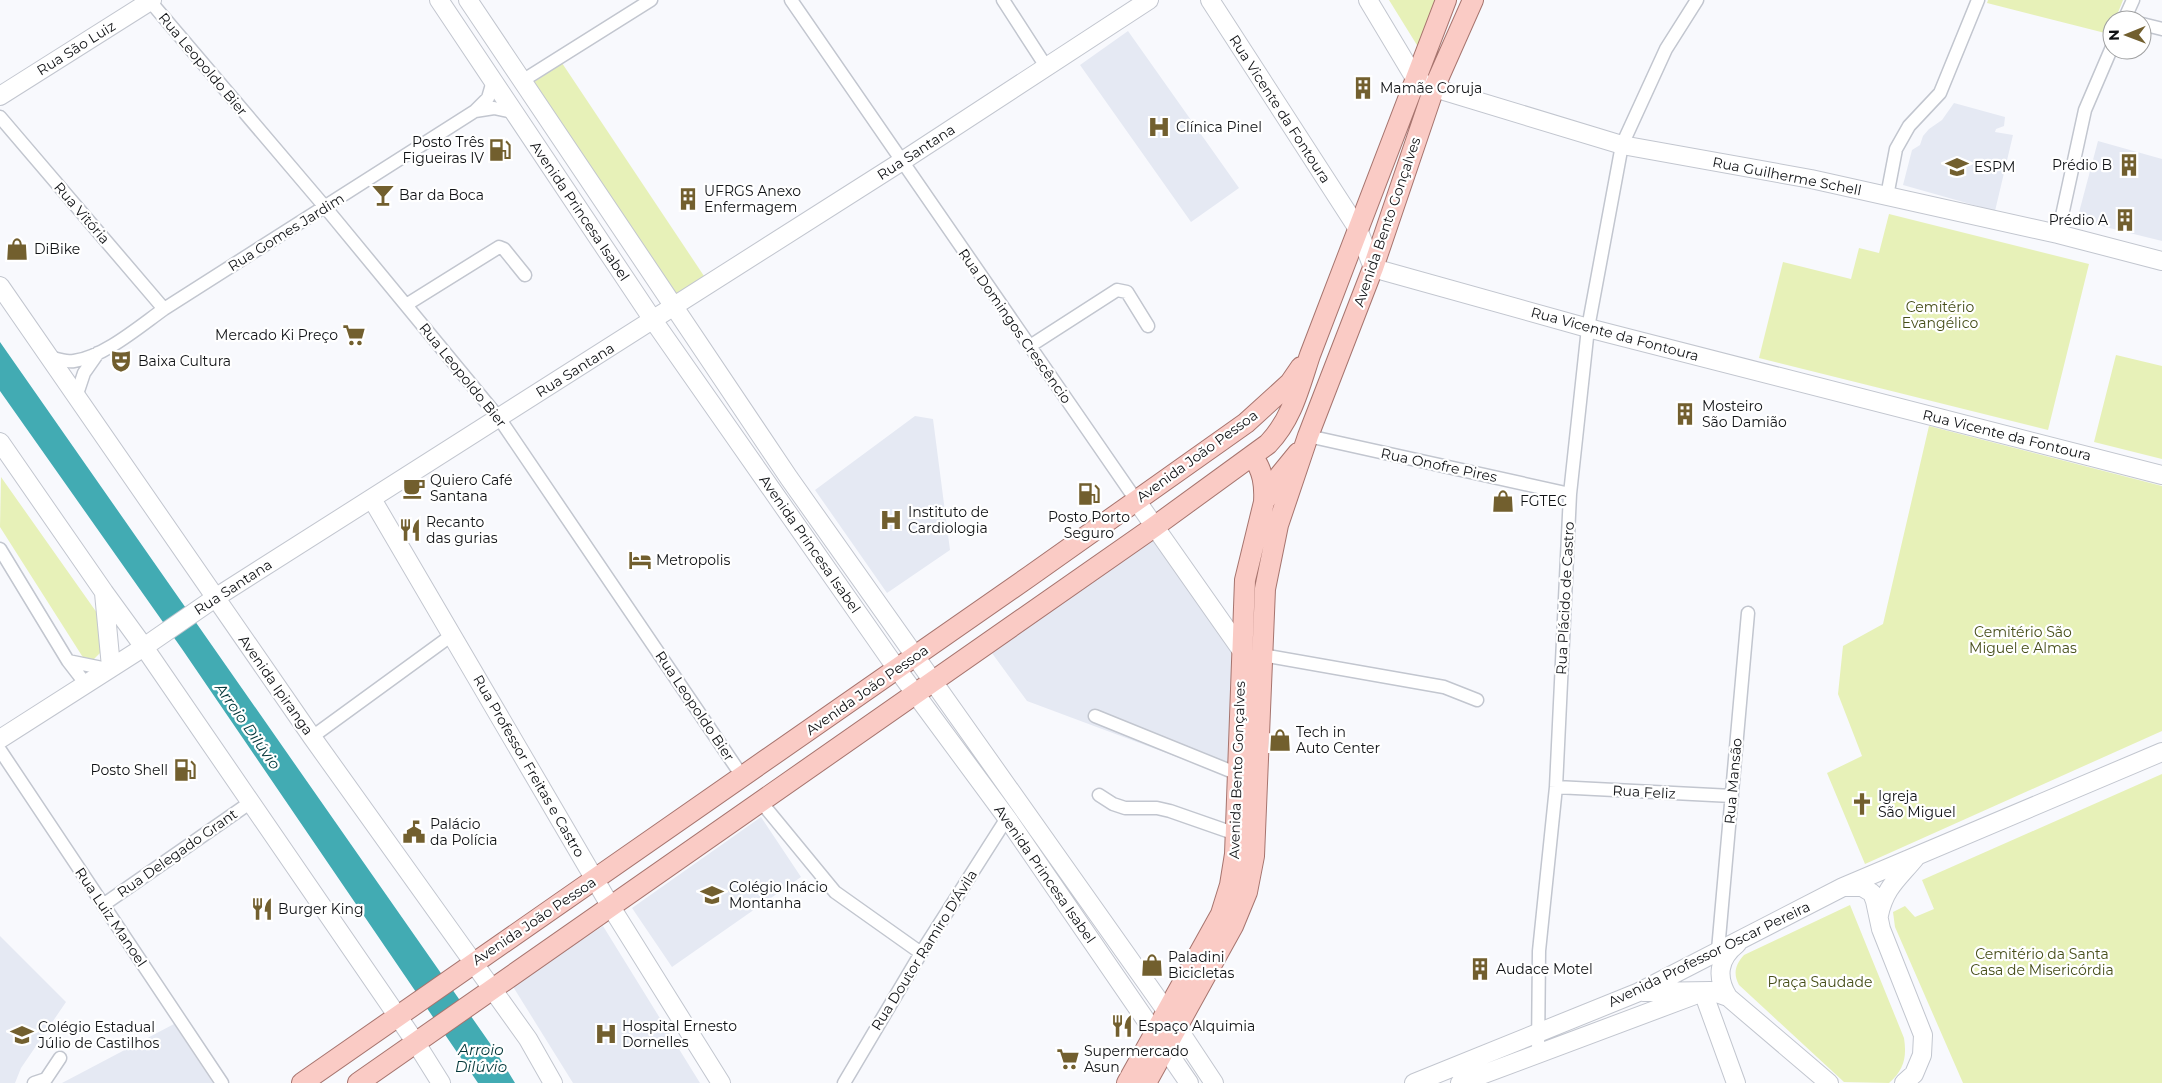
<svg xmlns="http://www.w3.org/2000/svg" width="2162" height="1083" font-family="Montserrat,sans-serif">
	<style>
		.built { fill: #e5e9f3 }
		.green { fill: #e7f1b8 }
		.water { fill: #42abb3 }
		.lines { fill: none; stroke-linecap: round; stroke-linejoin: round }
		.street-casing { stroke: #c2c6cf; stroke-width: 15 }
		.secondary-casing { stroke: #c2c6cf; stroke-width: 20 }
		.primary-casing { stroke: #a6746e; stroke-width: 22 }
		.street { stroke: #fff; stroke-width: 12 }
		.secondary { stroke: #fff; stroke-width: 18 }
		.primary { stroke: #facbc5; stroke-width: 20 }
		.labels { text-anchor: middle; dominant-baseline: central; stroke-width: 4.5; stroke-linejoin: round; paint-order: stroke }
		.street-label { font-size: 14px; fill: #101215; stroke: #fff }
		.poi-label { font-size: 14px; fill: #101215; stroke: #fff; text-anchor: start }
		.park-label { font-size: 14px; fill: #464e19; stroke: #fff }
		.water-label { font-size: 15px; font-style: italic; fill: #03373a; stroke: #fff }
	</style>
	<rect width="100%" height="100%" fill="#f8f9fd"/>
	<path class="built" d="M1128,31L1239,188L1191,222L1080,65Z
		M1954,103L2005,117L2004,126L1996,129L1995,132L2013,135L1995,211L1903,185L1912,150L1920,145L1923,136L1929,129L1942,120Z
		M2098,141L2162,159V241L2077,220Z
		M915,416L933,419L950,550L887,593L815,490Z
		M1153,535L1232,651L1228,776L1027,701L989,649Z
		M761,817L801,877L672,967L632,908Z
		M603,926L700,1083H573L512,985Z
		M0,936L66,1002L21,1068L15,1083H0Z
		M174,1024L213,1083H62Z"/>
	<path class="green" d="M1389,0H1439L1420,50Z
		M1988,0H2123L2115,20H2112L2109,34L1987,3Z
		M562,63L704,276L676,295L534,82Z
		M1889,214L2089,264L2048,430L1759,358L1783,262L1851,279L1859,248L1879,253Z
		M2116,355L2162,366V459L2094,442Z
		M1929,426L2162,486V731L1865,864L1827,773L1862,756L1838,694L1843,646L1883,624Z
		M1,477L102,620L101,652L93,660L84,659L0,527Z
		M2162,774V1083H1963L1895,927L1893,912L1905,906L1915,917L1934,909L1922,880Z
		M1850,905L1904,1038C1907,1057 1904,1070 1889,1083L1844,1082L1739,985C1733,974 1735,965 1744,955Z"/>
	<path class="water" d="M0,342L496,1052L515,1083H478L182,649L0,391Z"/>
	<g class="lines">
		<defs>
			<path id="street" d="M149,0L325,207L499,418L742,776
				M791,0L1136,500
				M1003,0L1047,68
				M2124,20L2133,0
				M2142,24L2162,29
				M522,81L651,0
				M475,111L494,108L513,112
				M0,117L164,309
				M1887,196L1896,149L1909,126L1940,93L1978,0
				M2058,234L2085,110L2112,47
				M406,305L499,247L504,249L525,275
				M1030,346L1117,290L1127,292L1148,326
				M51,358C59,359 67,362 74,361C104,357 140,326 164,309L475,111L488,98L493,81
				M77,394L84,373L98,353
				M1308,436L1570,494
				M0,549L68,661L85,683
				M1262,655L1444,687L1477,700
				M68,661L107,669
				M1095,716L1238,774
				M312,737L452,635
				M0,750L222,1083
				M1556,787L1732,796
				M1099,795L1113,804L1125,808H1157L1170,811L1236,834
				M761,802L835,892L921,953
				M103,905L251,802
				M1718,950L1748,613
				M1538,1054L1539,951L1556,787L1570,494L1588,328L1622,145L1666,49L1697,0
				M34,1083L46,1079L60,1058
				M844,1083L921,953L1007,818"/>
			<path id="secondary" d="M439,0L653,320L897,669L1007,818L1189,1083
				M468,0L789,478L1167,1012L1214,1083
				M1210,0L1358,229L1373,268L1588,328L2162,475
				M1368,0L1416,80L1434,88L1622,145L1811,179L2058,234L2162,261
				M0,96L152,0
				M0,286L312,737L528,1039L553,1083
				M0,442L104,592L144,647L416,1043L441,1083
				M372,499L611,907L721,1083
				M1136,500L1242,651
				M104,593L111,667
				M0,739L144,647L215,598L907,158L1149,0
				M1845,887H1862L1872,893L1875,901L1881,929L1923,1035L1922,1055L1914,1074L1904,1083
				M1879,915C1885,887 1899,878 1916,857
				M1643,992L1711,991L1728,997L1829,1083
				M1703,992L1736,1083
				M1728,997C1716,977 1718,959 1737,944
				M1414,1083L1639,992L1843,887L2162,752
				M1460,1083L1703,992"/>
			<path id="primary" d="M1253,457C1263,471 1265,485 1264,502
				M302,1083L1030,576L1246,423L1290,383L1301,367
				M358,1083L1154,527L1268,444C1292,419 1299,388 1310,355L1446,0
				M1127,1083L1221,914L1230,885L1235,854L1245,580L1264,502L1280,475L1298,453
				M1146,1083L1233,926L1247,892L1254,856L1265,589L1278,525L1308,436L1373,268L1434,88L1473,0"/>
		</defs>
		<use href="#street" class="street-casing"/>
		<use href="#secondary" class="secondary-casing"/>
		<use href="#primary" class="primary-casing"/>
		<use href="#street" class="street"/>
		<use href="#secondary" class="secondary"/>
		<use href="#primary" class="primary"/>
	</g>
	<defs>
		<symbol id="building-bare" viewBox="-9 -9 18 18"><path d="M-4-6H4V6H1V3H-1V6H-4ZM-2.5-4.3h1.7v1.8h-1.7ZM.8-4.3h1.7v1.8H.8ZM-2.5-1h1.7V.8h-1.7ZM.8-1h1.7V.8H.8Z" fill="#725f2e" stroke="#fff" stroke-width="2.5" paint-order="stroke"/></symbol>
		<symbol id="hospital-bare" viewBox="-9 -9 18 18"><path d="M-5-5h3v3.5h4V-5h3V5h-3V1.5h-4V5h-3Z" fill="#725f2e" stroke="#fff" stroke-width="2.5" paint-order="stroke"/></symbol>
		<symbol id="fuel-bare" viewBox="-9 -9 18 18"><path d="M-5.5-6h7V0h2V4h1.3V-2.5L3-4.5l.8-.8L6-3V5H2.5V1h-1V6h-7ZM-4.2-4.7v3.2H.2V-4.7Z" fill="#725f2e" stroke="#fff" stroke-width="2.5" paint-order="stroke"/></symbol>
		<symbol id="university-bare" viewBox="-9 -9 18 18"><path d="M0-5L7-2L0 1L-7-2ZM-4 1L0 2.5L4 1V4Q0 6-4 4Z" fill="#725f2e" stroke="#fff" stroke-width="2.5" paint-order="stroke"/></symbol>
		<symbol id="bar-bare" viewBox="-9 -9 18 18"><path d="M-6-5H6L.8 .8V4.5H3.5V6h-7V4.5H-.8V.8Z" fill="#725f2e" stroke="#fff" stroke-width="2.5" paint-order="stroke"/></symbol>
		<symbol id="shop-bare" viewBox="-9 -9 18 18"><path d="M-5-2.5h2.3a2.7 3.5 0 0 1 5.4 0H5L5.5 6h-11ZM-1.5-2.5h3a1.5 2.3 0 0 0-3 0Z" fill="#725f2e" stroke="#fff" stroke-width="2.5" paint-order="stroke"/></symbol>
		<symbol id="supermarket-bare" viewBox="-9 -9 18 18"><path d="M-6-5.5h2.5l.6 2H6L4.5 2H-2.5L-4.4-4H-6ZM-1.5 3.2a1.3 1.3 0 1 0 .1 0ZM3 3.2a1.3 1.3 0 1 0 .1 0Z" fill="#725f2e" stroke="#fff" stroke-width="2.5" paint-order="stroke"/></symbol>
		<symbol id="theatre-bare" viewBox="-9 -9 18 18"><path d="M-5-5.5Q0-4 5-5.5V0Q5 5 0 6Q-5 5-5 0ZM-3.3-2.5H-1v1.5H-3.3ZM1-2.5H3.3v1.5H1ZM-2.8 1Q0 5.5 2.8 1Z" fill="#725f2e" stroke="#fff" stroke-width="2.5" paint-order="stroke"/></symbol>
		<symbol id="cafe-bare" viewBox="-9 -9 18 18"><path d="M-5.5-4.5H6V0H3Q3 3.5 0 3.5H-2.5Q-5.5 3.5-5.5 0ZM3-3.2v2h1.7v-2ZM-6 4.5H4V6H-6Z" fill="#725f2e" stroke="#fff" stroke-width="2.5" paint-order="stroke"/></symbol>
		<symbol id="restaurant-bare" viewBox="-9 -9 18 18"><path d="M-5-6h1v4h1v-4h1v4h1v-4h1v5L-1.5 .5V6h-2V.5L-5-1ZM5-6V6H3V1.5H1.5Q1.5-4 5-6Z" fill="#725f2e" stroke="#fff" stroke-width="2.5" paint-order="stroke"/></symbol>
		<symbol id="hotel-bare" viewBox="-9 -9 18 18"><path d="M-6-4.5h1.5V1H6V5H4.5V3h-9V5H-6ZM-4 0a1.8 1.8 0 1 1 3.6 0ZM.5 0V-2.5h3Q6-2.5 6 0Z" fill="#725f2e" stroke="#fff" stroke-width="2.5" paint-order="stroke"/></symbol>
		<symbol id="church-bare" viewBox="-9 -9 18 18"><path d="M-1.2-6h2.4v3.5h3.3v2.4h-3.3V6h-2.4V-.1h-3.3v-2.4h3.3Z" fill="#725f2e" stroke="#fff" stroke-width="2.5" paint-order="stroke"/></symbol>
		<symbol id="civic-bare" viewBox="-9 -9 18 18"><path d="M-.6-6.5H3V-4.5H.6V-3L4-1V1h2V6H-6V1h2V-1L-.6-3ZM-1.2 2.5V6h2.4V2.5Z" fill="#725f2e" stroke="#fff" stroke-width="2.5" paint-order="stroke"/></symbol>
		<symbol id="school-bare" viewBox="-9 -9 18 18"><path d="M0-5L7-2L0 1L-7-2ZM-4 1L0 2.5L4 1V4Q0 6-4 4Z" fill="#725f2e" stroke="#fff" stroke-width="2.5" paint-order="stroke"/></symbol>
	</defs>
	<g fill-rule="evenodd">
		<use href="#building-bare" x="1347" y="72" width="32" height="32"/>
		<use href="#hospital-bare" x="1143" y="111" width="32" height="32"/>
		<use href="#fuel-bare" x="484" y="134" width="32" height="32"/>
		<use href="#building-bare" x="2113" y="149" width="32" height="32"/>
		<use href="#university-bare" x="1941" y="151" width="32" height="32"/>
		<use href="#bar-bare" x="367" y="179" width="32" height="32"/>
		<use href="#building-bare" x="672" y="183" width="32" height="32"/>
		<use href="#building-bare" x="2109" y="204" width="32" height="32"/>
		<use href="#shop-bare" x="1" y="233" width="32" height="32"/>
		<use href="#supermarket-bare" x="338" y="319" width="32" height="32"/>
		<use href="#theatre-bare" x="105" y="345" width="32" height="32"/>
		<use href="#building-bare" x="1669" y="398" width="32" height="32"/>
		<use href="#cafe-bare" x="398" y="472" width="32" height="32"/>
		<use href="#fuel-bare" x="1073" y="478" width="32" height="32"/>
		<use href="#shop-bare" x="1487" y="485" width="32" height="32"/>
		<use href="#hospital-bare" x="875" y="504" width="32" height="32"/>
		<use href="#restaurant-bare" x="394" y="514" width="32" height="32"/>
		<use href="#hotel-bare" x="624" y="544" width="32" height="32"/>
		<use href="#shop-bare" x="1264" y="724" width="32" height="32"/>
		<use href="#fuel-bare" x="169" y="754" width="32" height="32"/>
		<use href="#church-bare" x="1846" y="788" width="32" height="32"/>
		<use href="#civic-bare" x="398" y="816" width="32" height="32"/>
		<use href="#school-bare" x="696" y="879" width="32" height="32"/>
		<use href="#restaurant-bare" x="246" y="893" width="32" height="32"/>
		<use href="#shop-bare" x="1136" y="949" width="32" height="32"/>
		<use href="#building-bare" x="1464" y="953" width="32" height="32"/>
		<use href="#restaurant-bare" x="1106" y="1010" width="32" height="32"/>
		<use href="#hospital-bare" x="590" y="1018" width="32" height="32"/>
		<use href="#school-bare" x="6" y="1019" width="32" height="32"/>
		<use href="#supermarket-bare" x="1052" y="1043" width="32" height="32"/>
	</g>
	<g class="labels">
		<g class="street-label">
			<text transform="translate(76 48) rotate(-32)">Rua São Luiz</text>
			<text transform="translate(203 64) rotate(50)">Rua Leopoldo Bier</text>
			<text transform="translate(1280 109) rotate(57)">Rua Vicente da Fontoura</text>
			<text transform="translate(916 152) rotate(-33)">Rua Santana</text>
			<text transform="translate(1787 176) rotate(11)">Rua Guilherme Schell</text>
			<text transform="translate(580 211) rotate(56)">Avenida Princesa Isabel</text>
			<text transform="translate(82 213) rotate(49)">Rua Vitória</text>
			<text transform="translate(1387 222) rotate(-71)">Avenida Bento Gonçalves</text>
			<text transform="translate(286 232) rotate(-32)">Rua Gomes Jardim</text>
			<text transform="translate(1015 326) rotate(55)">Rua Domingos Crescêncio</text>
			<text transform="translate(1615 334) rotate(15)">Rua Vicente da Fontoura</text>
			<text transform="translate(575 370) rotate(-32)">Rua Santana</text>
			<text transform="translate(463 375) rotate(51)">Rua Leopoldo Bier</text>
			<text transform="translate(2007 435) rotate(14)">Rua Vicente da Fontoura</text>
			<text transform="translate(1197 456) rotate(-36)">Avenida João Pessoa</text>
			<text transform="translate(1439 465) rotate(12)">Rua Onofre Pires</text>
			<text transform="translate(810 544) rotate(55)">Avenida Princesa Isabel</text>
			<text transform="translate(233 587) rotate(-33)">Rua Santana</text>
			<text transform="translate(1565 598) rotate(-87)">Rua Plácido de Castro</text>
			<text transform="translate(276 685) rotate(55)">Avenida Ipiranga</text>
			<text transform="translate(867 690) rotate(-35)">Avenida João Pessoa</text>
			<text transform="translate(695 706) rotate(56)">Rua Leopoldo Bier</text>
			<text transform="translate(529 766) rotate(60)">Rua Professor Freitas e Castro</text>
			<text transform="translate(1237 770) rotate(-88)">Avenida Bento Gonçalves</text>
			<text transform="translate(1733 781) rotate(-85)">Rua Mansão</text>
			<text transform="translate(1644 792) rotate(3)">Rua Feliz</text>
			<text transform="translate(177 853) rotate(-35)">Rua Delegado Grant</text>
			<text transform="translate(1045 874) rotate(55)">Avenida Princesa Isabel</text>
			<text transform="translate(111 917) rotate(56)">Rua Luiz Manoel</text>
			<text transform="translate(534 921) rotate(-34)">Avenida João Pessoa</text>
			<text transform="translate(924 950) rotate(-58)">Rua Doutor Ramiro D'Ávila</text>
			<text transform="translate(1709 954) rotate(-26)">Avenida Professor Oscar Pereira</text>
		</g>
		<g class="poi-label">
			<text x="1380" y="88">Mamãe Coruja</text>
			<text x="1176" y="127">Clínica Pinel</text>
			<text x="484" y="142" text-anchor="end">Posto Três<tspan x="484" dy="16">Figueiras IV</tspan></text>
			<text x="2112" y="165" text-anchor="end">Prédio B</text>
			<text x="1974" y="167">ESPM</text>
			<text x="704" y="191">UFRGS Anexo<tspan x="704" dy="16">Enfermagem</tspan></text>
			<text x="399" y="195">Bar da Boca</text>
			<text x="2108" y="220" text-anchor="end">Prédio A</text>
			<text x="34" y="249">DiBike</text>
			<text x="338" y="335" text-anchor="end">Mercado Ki Preço</text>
			<text x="138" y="361">Baixa Cultura</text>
			<text x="1702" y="406">Mosteiro<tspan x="1702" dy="16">São Damião</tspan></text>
			<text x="430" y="480">Quiero Café<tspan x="430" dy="16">Santana</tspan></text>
			<text x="1520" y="501">FGTEC</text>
			<text x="908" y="512">Instituto de<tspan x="908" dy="16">Cardiologia</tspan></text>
			<text x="1089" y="517" text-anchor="middle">Posto Porto<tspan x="1089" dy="16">Seguro</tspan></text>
			<text x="426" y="522">Recanto<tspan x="426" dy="16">das gurias</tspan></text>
			<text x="656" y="560">Metropolis</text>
			<text x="1296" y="732">Tech in<tspan x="1296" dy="16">Auto Center</tspan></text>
			<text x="168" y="770" text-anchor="end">Posto Shell</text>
			<text x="1878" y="796">Igreja<tspan x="1878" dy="16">São Miguel</tspan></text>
			<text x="430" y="824">Palácio<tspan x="430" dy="16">da Polícia</tspan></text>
			<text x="729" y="887">Colégio Inácio<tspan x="729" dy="16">Montanha</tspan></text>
			<text x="278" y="909">Burger King</text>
			<text x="1168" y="957">Paladini<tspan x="1168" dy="16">Bicicletas</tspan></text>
			<text x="1496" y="969">Audace Motel</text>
			<text x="622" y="1026">Hospital Ernesto<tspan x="622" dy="16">Dornelles</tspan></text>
			<text x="1138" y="1026">Espaço Alquimia</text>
			<text x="38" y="1027">Colégio Estadual<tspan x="38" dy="16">Júlio de Castilhos</tspan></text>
			<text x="1084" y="1051">Supermercado<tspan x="1084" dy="16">Asun</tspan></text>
		</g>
		<g class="park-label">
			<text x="1940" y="307">Cemitério<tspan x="1940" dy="16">Evangélico</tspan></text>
			<text x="2023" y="632">Cemitério São<tspan x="2023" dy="16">Miguel e Almas</tspan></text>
			<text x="2042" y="954">Cemitério da Santa<tspan x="2042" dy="16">Casa de Misericórdia</tspan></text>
			<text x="1820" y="982">Praça Saudade</text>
		</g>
		<g class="water-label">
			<text transform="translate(248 726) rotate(55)">Arroio Dilúvio</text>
			<text x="481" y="1049">Arroio<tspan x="481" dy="17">Dilúvio</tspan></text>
		</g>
	</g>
	<g transform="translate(2127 35) rotate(269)"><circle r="24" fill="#ffffff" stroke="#9fa0a1"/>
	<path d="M0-4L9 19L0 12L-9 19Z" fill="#725f2e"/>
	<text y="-8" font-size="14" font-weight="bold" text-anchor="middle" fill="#101215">N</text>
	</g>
</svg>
